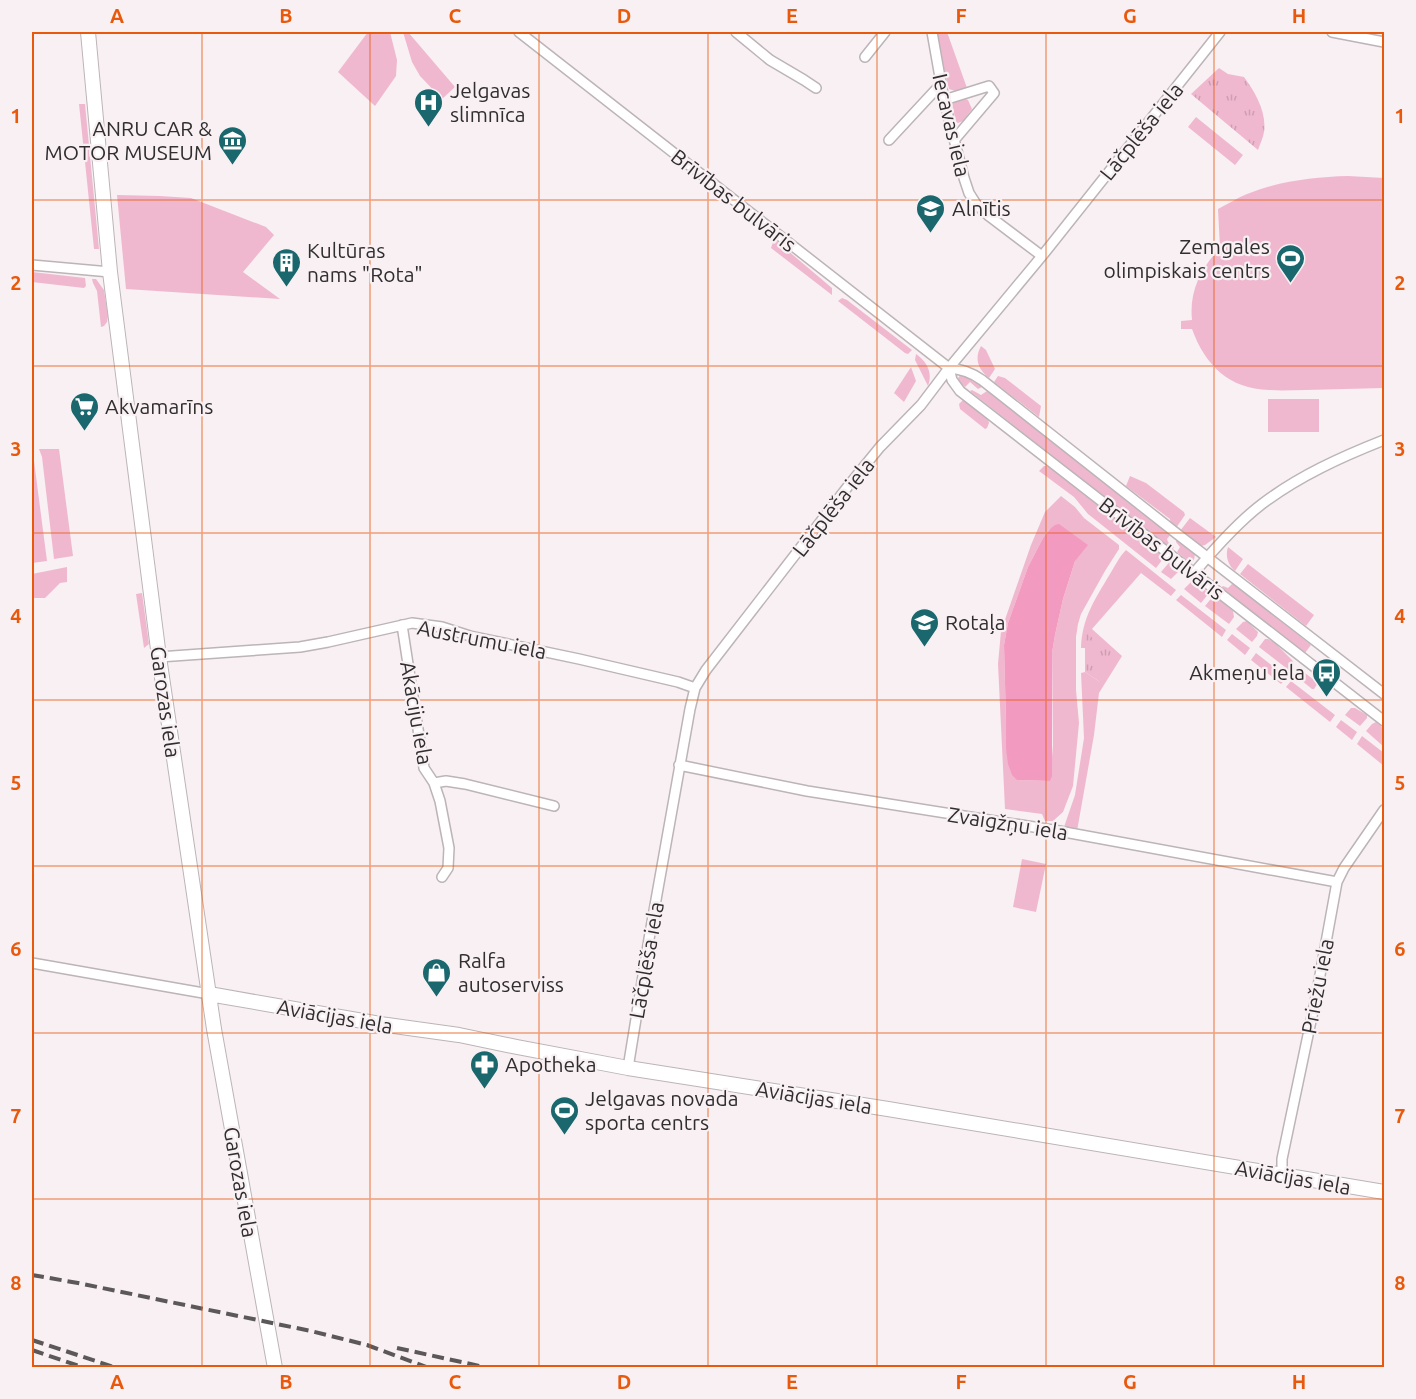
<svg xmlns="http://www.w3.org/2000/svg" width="1416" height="1399" font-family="Ubuntu,sans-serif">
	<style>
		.grass { fill: #f0b8cf; fill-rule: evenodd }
		.park { fill: url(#park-tufts) }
		.water { fill: #f39ac0 }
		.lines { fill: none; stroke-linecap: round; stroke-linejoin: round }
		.minor-casing { stroke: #bcb4b7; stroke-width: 12 }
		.secondary-casing { stroke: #bcb4b7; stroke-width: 16 }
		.minor { stroke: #fff; stroke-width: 9 }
		.secondary { stroke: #fff; stroke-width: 14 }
		.rail { stroke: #5c585a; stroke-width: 4; stroke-dasharray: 12 6; stroke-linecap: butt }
		.grid { fill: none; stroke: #e8590c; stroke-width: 1.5; stroke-opacity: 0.55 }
		.labels { text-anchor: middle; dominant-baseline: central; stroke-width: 4.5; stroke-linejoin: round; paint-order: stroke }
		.poi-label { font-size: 21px; fill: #312e2f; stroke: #f8f0f3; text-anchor: start }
		.street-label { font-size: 21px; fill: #312e2f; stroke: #f8f0f3 }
		.neatline { fill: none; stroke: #e8590c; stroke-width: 2 }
		.grid-label { font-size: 20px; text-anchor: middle; font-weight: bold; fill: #e8590c }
	</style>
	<defs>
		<pattern id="park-tufts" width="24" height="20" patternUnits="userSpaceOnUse" patternTransform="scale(1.5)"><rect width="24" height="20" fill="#f0b8cf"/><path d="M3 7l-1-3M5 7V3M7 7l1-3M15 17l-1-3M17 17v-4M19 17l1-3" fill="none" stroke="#ce9eb2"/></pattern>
	</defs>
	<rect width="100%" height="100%" fill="#f8f0f3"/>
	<path class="grass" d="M368,32H390L397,60L396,76L375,106L338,72Z
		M403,32H408L455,87L442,99L420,76L412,62Z
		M935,32H947L967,88L955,91L949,89Z
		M963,98L968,100L972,109L963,121L958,123L956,122L952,104V101Z
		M79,104H85L99,249H94Z
		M1196,117L1243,155L1235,165L1188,127Z
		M1348,176L1384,178V388C1358,389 1332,389 1306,390C1294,390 1282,391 1269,390C1229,389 1205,365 1192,329H1181V321L1192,320C1189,291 1201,268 1220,248L1218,209C1228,204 1237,198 1247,194C1279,181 1314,177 1348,176Z
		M117,195L160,196L191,198L266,227L274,235L243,272L280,299L126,289Z
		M774,239L832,288V295L771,248Z
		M32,272L85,278L86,286L84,288L32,282Z
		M92,279H96L104,290L108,316L107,322L104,326L101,327L97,291L93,283Z
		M842,298L847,300L912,350L908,354L905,353L838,301Z
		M981,346L986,350L995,369L989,378C978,369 974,359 981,346Z
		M916,354C927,362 933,372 928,386L915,360Z
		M911,367L916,381L904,402L894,393Z
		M962,373L967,374L982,387L978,389L970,382L965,387L959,382L958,378Z
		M998,376L1005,378L1041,406L1039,417L994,382Z
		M972,390L981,395L987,391L1171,534L1167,539L1168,542L1174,547L1172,550L970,391Z
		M1268,399H1319V432H1268Z
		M963,400L988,419L989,423L987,428L985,429L960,409L959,404Z
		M39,449H59L73,556L54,559L42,457Z
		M32,456L34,461L47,561L32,563Z
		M1044,466H1047L1052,469L1166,555L1156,568L1088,514L1074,497L1039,471Z
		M1130,476L1146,483L1184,512L1185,515L1176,528L1171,525L1170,519L1126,486Z
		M1061,496L1075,507L1084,518L1119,545V549L1105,571L1081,614L1078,624L1076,637V690L1079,723L1073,786L1063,812L1053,821H1045L1042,814L1005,809L998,664L1001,631L1031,545L1045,512ZM1050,529L1075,561L1063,599L1055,635L1052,653L1053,745L1050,781L1017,780L1006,749V721L1004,645L1008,623L1028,567L1043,538Z
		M1190,518L1216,537L1205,545L1201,546L1180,531Z
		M1176,539L1193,552L1195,554L1194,560L1188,561L1177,552L1180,547L1176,542Z
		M1228,547L1243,559L1235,571C1228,565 1225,556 1228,547Z
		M1126,550L1176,590L1171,596L1141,573L1092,629L1122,656L1099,693L1094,735L1077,831L1064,827L1075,795L1084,738L1081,673L1085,672L1100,682L1085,633V648H1081C1082,618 1095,599 1110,574C1115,566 1119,557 1126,550Z
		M1172,559L1179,567V571L1171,579L1161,572Z
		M1248,564L1314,615L1306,626L1240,574Z
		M67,567V582L60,583L45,598H32V574Z
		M1192,581L1209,593L1201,603L1184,589Z
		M1233,583L1311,645L1305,653L1221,588L1223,586L1228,588Z
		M142,593L149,644L144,648L136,594Z
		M1181,595L1226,630L1222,637L1176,600Z
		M1214,595L1233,611L1234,617L1229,624L1205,606Z
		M1247,621L1258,632L1257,636L1252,642L1236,629L1243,622Z
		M1232,634L1250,648L1245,655L1227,640Z
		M1265,639H1268L1275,643L1292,660L1294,663L1290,671L1259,647Z
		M1256,653L1287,677L1281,684L1251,660Z
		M1301,670L1318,683L1314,689H1312L1296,676L1299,671Z
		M1291,681L1335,715L1330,722L1286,687Z
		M1351,708H1355L1367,715V718L1360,726L1345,715Z
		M1341,720L1357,732L1352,740L1336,727Z
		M1376,722L1384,729V747L1366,731L1372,724Z
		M1362,736L1384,753V766L1357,744Z
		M1022,859L1046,864L1036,912L1013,907Z"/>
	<path class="park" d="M1219,68L1228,74L1244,77C1255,92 1267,112 1264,132C1263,138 1260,144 1258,150L1191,94Z
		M1085,632L1115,655L1100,682L1085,672Z"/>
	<path class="water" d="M1059,524L1088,545L1075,561L1063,599L1055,635L1052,653V776L1050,781L1017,780L1012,775L1008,764L1006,749V721L1004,645L1008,623L1028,567L1043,538L1050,529L1055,525Z"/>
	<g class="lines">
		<defs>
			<path id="minor" d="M519,32L949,368C962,369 971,372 982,380L1176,533L1384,694
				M736,32L770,60L804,80L816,88
				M932,32L944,100L964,178L969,193L976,204L989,216L1042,256
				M1332,32L1384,42
				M865,57L885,32
				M944,100L989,86L994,93L955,139
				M889,140L941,84
				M32,265L110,272
				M949,368L952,380L960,391L1384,721
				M1194,573C1215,548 1237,523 1262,504C1299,476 1341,457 1384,440
				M402,625L424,768L434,783L440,801L449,848L448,868L442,877
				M159,657L300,647L328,642L412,623L442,627L470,636L579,659L678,682L695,688
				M679,765L807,791L1059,831L1337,882
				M434,783L446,781L465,784L554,806
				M32,963L209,994
				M628,1068L649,939L690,709L695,688L706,670L849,485L880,447L921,405L949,368L1042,256L1220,32
				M1282,1175V1159L1316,997L1337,882L1344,868L1384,810"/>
			<path id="secondary" d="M88,32L110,272L159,657L214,1029L275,1368
				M209,994L380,1024L459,1035L517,1047L628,1068L888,1109L1384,1192"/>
		</defs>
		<use href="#minor" class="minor-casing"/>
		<use href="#secondary" class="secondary-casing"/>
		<use href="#minor" class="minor"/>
		<use href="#secondary" class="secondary"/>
		<path class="rail" d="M32,1275L78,1283L311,1331L367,1345L429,1368
			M32,1340L117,1368
			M397,1348L489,1368
			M32,1350L85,1368"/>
	</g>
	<path class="grid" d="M202,32V1368M370,32V1368M539,32V1368M708,32V1368M877,32V1368M1046,32V1368M1214,32V1368M32,200H1384M32,366H1384M32,533H1384M32,700H1384M32,866H1384M32,1033H1384M32,1199H1384"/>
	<defs>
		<symbol id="hospital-pin" viewBox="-11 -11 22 30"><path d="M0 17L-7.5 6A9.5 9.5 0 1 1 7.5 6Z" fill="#1a676d" stroke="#f8f0f3"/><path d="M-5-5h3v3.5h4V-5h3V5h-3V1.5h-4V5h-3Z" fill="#fff"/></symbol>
		<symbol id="museum-pin" viewBox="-11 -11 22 30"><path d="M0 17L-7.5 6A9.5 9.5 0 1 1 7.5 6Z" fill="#1a676d" stroke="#f8f0f3"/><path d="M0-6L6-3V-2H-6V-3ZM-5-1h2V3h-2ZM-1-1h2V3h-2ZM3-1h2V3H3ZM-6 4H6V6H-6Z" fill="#fff"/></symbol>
		<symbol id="school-pin" viewBox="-11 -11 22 30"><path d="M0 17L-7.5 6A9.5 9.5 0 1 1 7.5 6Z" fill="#1a676d" stroke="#f8f0f3"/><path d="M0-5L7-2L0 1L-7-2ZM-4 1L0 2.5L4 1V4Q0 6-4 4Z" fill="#fff"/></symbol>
		<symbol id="stadium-pin" viewBox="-11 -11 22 30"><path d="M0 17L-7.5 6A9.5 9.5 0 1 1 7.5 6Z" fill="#1a676d" stroke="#f8f0f3"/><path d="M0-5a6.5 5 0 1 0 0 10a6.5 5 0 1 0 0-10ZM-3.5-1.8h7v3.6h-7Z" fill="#fff"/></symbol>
		<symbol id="building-pin" viewBox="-11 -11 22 30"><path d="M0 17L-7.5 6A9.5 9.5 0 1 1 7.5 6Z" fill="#1a676d" stroke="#f8f0f3"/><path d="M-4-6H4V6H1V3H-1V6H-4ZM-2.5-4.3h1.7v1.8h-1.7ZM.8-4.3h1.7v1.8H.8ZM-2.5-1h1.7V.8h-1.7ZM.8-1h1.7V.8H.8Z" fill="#fff"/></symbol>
		<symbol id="supermarket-pin" viewBox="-11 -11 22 30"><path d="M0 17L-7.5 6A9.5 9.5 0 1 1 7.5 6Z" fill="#1a676d" stroke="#f8f0f3"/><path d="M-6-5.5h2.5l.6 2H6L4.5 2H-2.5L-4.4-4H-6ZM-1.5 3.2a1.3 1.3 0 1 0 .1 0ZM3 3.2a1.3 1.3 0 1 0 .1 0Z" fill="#fff"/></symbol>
		<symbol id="bus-pin" viewBox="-11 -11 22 30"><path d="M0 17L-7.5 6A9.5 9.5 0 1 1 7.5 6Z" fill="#1a676d" stroke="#f8f0f3"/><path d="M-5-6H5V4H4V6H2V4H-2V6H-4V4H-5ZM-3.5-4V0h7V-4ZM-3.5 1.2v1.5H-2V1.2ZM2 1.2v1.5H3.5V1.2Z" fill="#fff"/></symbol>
		<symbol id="shop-pin" viewBox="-11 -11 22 30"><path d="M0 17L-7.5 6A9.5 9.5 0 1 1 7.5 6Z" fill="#1a676d" stroke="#f8f0f3"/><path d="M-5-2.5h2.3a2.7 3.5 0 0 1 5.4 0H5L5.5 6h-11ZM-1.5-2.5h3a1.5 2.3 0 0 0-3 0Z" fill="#fff"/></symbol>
		<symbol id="pharmacy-pin" viewBox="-11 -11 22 30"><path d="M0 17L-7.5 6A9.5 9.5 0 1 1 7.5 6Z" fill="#1a676d" stroke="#f8f0f3"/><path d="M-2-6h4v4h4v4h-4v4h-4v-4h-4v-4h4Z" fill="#fff"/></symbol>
	</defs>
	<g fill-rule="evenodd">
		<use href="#hospital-pin" x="412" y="86" width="33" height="45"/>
		<use href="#museum-pin" x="216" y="124" width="33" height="45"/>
		<use href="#school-pin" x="914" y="192" width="33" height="45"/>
		<use href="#stadium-pin" x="1274" y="242" width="33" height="45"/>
		<use href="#building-pin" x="270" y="246" width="33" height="45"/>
		<use href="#supermarket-pin" x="68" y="390" width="33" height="45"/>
		<use href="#school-pin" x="908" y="606" width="33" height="45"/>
		<use href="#bus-pin" x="1310" y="656" width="33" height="45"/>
		<use href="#shop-pin" x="420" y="956" width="33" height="45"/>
		<use href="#pharmacy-pin" x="468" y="1048" width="33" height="45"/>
		<use href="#stadium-pin" x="548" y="1094" width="33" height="45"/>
	</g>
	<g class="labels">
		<g class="poi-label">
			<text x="450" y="90">Jelgavas<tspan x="450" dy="24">slimnīca</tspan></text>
			<text x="212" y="128" text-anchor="end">ANRU CAR &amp;<tspan x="212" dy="24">MOTOR MUSEUM</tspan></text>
			<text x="952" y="208">Alnītis</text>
			<text x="1270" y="246" text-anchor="end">Zemgales<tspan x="1270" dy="24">olimpiskais centrs</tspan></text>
			<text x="307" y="250">Kultūras<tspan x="307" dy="24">nams "Rota"</tspan></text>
			<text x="105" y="406">Akvamarīns</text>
			<text x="945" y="622">Rotaļa</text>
			<text x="1305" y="672" text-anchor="end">Akmeņu iela</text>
			<text x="458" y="960">Ralfa<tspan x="458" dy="24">autoserviss</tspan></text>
			<text x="505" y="1064">Apotheka</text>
			<text x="585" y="1098">Jelgavas novada<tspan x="585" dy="24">sporta centrs</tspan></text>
		</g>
		<g class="street-label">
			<text transform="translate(952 125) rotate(77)">Iecavas iela</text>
			<text transform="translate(1141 131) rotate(-51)">Lāčplēša iela</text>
			<text transform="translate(734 200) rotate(38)">Brīvības bulvāris</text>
			<text transform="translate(833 507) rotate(-52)">Lāčplēša iela</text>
			<text transform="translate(1162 548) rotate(38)">Brīvības bulvāris</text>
			<text transform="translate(482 639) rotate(11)">Austrumu iela</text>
			<text transform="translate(166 702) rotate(82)">Garozas iela</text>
			<text transform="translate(417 713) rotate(80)">Akāciju iela</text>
			<text transform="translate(1008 823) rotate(9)">Zvaigžņu iela</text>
			<text transform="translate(646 960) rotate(-80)">Lāčplēša iela</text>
			<text transform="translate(1317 986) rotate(-79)">Priežu iela</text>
			<text transform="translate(335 1016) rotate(10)">Aviācijas iela</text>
			<text transform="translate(814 1097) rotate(9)">Aviācijas iela</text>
			<text transform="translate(1293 1177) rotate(10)">Aviācijas iela</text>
			<text transform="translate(241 1182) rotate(80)">Garozas iela</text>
		</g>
	</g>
	<rect width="1416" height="1399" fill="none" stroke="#f8f0f3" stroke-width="66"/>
	<rect x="33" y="33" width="1350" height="1333" class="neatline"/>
	<g class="grid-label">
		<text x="117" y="23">A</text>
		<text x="286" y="23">B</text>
		<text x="455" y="23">C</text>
		<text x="624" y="23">D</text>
		<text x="792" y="23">E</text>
		<text x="961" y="23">F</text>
		<text x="1130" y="23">G</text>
		<text x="1299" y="23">H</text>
		<text x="16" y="123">1</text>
		<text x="1400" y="123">1</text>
		<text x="16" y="290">2</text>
		<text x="1400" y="290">2</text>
		<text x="16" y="456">3</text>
		<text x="1400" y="456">3</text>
		<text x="16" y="623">4</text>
		<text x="1400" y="623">4</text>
		<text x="16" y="790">5</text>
		<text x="1400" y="790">5</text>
		<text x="16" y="956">6</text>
		<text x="1400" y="956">6</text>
		<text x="16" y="1123">7</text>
		<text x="1400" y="1123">7</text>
		<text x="16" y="1290">8</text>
		<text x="1400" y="1290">8</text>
		<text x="117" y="1389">A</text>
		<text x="286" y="1389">B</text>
		<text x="455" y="1389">C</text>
		<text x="624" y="1389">D</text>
		<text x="792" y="1389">E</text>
		<text x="961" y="1389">F</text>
		<text x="1130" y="1389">G</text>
		<text x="1299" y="1389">H</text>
	</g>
</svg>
